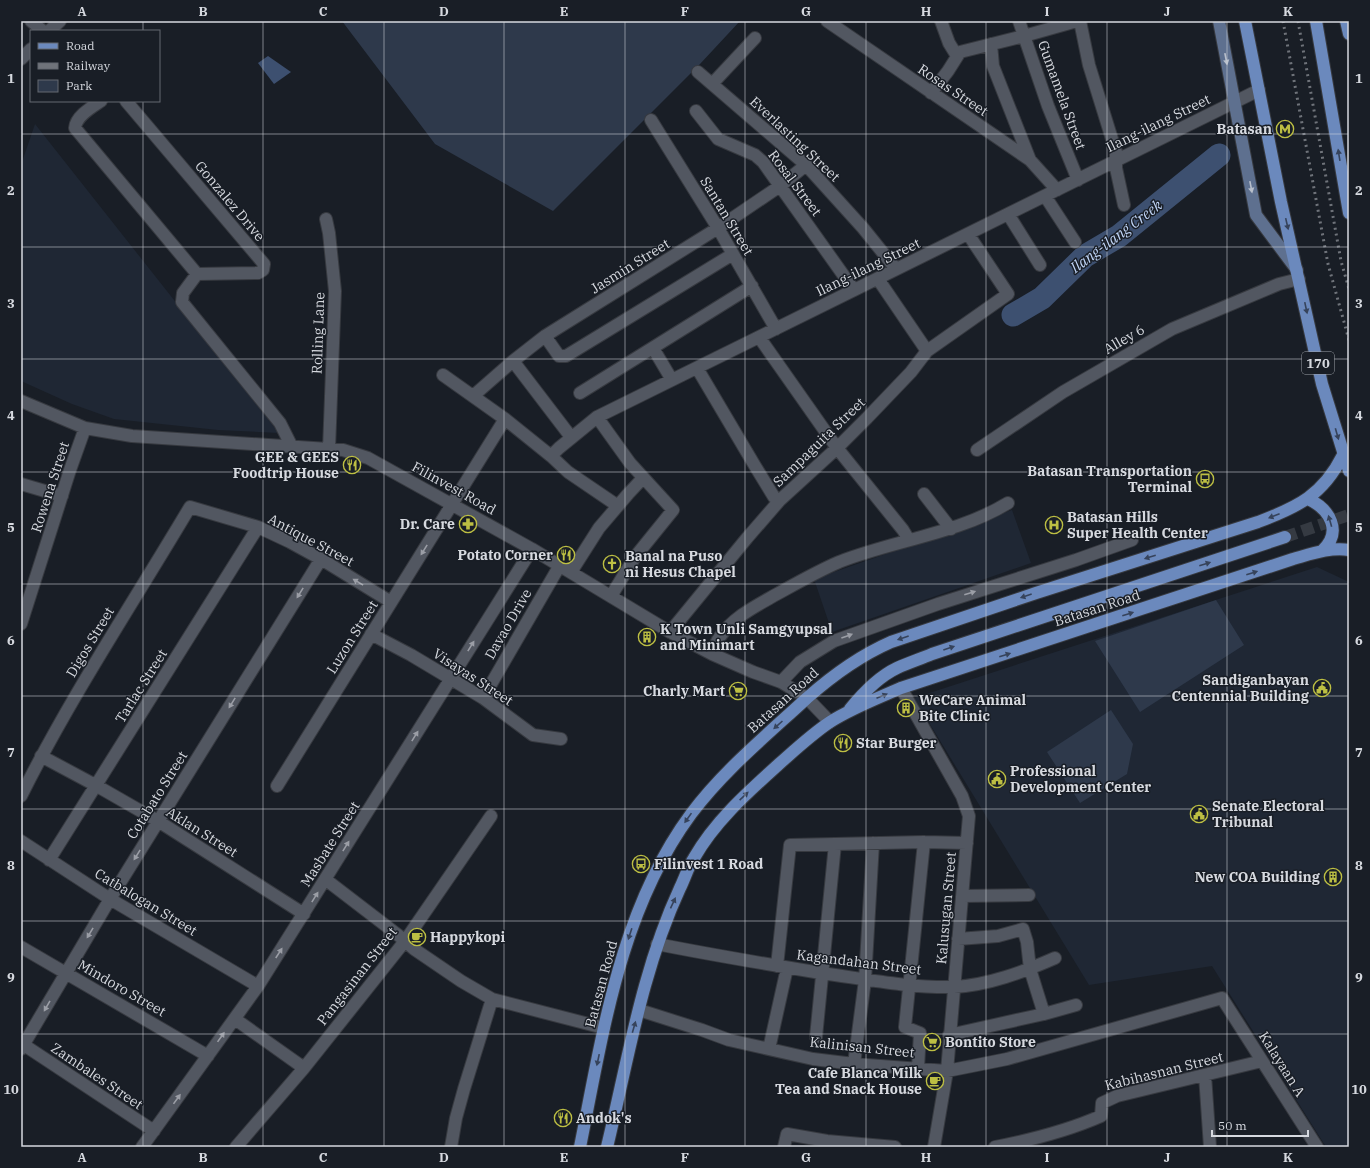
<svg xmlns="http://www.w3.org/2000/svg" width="1370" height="1168" font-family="'IBM Plex Serif',serif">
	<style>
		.built { fill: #1f2734 }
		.green { fill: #2e394b }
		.water { fill: #3d5070 }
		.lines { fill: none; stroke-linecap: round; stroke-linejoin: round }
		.river { stroke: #3d5070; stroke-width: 23 }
		.primary-tunnel { stroke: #353a42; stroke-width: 12; stroke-dasharray: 12 6; stroke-linecap: butt }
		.street-casing { stroke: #373a40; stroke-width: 14 }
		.secondary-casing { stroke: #373a40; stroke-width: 14 }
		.primary-casing { stroke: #373a40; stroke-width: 14 }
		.street { stroke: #525761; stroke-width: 12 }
		.secondary { stroke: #5e708f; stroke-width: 12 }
		.primary { stroke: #6b89bd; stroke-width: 12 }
		.rail { stroke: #6f737a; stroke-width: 3; stroke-dasharray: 2 4; stroke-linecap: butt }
		.oneway { fill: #b8bfcb }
		.oneway2 { fill: #36435b }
		.oneway3 { fill: #9b9ea6 }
		.grid { fill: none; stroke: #d6d9df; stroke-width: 1; stroke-opacity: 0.55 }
		.labels { text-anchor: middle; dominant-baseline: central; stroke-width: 3; stroke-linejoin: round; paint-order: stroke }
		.shield { fill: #191e26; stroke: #9da1a8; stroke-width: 1 }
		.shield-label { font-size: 13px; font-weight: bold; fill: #d6d9df }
		.street-label { font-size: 14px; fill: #d6d9df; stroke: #191e26 }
		.poi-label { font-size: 14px; font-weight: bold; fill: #d6d9df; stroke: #191e26; text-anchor: start }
		.water-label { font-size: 15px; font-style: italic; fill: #c0d5f7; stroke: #191e26 }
		.neatline { fill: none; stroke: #d6d9df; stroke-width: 1.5 }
		.grid-label { font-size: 13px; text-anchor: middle; font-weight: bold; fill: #d6d9df }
	</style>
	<rect width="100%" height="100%" fill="#191e26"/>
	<path class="built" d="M35,124L279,433L218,430L114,419L72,404L21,381V165Z
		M1012,510L1031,563L832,632L814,579Z
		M1317,567L1349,582V1147H1326L1212,966L1089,985L914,698Z"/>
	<path class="green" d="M342,21H740L700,64L553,211L435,144Z
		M1216,600L1244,645L1140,712L1095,641Z
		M1111,710L1133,744L1127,774L1080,803L1047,752Z"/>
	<path class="water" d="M268,56L291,72L274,84L258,63Z"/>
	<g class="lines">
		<path class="river" d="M1013,315L1042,298L1085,256L1119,236L1219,155"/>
		<path class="primary-tunnel" d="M1285,537L1349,515"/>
		<defs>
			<path id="street" d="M31,21L43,31
				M827,21L1030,160L1057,190
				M941,21L949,43L957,56
				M1019,21L1048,106L1078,180
				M1080,21L1089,65L1116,152V168L1124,205
				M49,31L60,21
				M991,44L993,66L1030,160
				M21,59L31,49
				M698,72L806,165L863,228L896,269
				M712,84L755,38
				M931,93L948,71L960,52L1024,36L1077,21
				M101,101C92,107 76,116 75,128L197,274L183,293L182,302L280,423L292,447
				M126,101L264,264L263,270L258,273L197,274
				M696,111L718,139L755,155L763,162L854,290
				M651,120L718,228L776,329
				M1045,196L1075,242
				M1008,214L1040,265
				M326,219L329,233L335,291L329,449
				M878,279L927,351
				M545,336L559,356H566L733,254
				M759,337L837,448L903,530L909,540
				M653,348L672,380
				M513,361L571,437
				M697,368L755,466L774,497L780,500
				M443,375L505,419L551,456L568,472L618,506
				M580,393L752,286
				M473,396L513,361L545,336L718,228L780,186L806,165
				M21,401L85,428L132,436L343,450L368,458L532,549L670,632L712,654L753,672L781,682L807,698L830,722
				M597,417L630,463L673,510L635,557L611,596
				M977,450L1063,392L1172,329L1279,284L1299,279
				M551,456L559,448L597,417L1259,90
				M21,484L62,496
				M924,494L951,529
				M571,572L599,528L628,494L643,478
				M21,624L70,470L85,428
				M670,632L747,538L780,500L837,448L867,418L911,372L927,351L1008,294L968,234
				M371,634L411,655L483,698L533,735L561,739
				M712,654C714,649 716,642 719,638C733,617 756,606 777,594C797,583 818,571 839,562C895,540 957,534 1008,503
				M781,682L800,662L834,641L938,604L1076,560L1132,540
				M901,688L962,796L969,816L947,1071L934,1147
				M483,698L560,565
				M41,756L97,786L158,821L304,914
				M277,786L505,419
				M21,796C71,696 133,603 190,507L258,527L290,542L321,559L391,602
				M21,841L110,899L258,986
				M49,860L258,527
				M325,879L398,935L414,949L461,981L492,999L604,1028
				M962,896L1029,895
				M958,939L998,936L1023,929L1027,942L1030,969L1044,1014
				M657,944C712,955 766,964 821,973C865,979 909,988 954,987C989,985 1023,972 1055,958
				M21,947L208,1056
				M777,966L790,845L924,842L967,843
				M639,1010L702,1030L729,1040L813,1059L854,1064L947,1071L1007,1059L1222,998L1317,1147
				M235,1019L304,1068
				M949,1035L1044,1014L1076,1005
				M816,1037L835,844
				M24,1045L154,1131
				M21,1049L110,899L321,559
				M769,1049L787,968
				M854,1064L865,980L873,843
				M918,1068L920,1033L905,1027L924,842
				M1205,1075L1210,1147
				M142,1147L258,986L532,549
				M236,1147L304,1068L405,941L491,816
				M451,1147L456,1118L464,1089L492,999
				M784,1147L787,1134L827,1141L895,1147
				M995,1147C1031,1140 1067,1131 1101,1116L1102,1103L1117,1096L1262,1061"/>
			<path id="secondary" d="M1219,21L1256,215L1297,270"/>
			<path id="primary" d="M1245,21L1281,202L1322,384L1349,471
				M1316,21L1349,213
				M1346,21L1349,34
				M1308,499C1330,509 1343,532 1322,551
				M850,709C863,693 878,677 897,668C908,663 920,659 932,654L1285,537
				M580,1147C603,1033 620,910 691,814C724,770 767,735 807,698C833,675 859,656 891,642L1036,593L1258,522C1298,507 1323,495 1343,455
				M607,1147C628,1060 642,970 680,888C685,878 688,867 694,858C715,821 748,792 779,764C796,749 812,734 830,722C852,708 878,698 901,688L1293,559C1311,554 1330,547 1349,550"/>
		</defs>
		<use href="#street" class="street-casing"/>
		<use href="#secondary" class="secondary-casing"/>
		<use href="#primary" class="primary-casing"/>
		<use href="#street" class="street"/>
		<use href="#secondary" class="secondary"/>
		<use href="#primary" class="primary"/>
		<path class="rail" d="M1283,21L1328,264L1349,340
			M1298,21L1341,261L1349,289"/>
	</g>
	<defs><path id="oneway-solid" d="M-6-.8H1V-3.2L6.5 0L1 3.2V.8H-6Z"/></defs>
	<g class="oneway">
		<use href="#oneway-solid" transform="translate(1226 59) rotate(79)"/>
		<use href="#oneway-solid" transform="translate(1251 187) rotate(79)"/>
	</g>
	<g class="oneway2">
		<use href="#oneway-solid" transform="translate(1339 155) rotate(-99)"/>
		<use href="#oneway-solid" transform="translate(1287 224) rotate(77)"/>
		<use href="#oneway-solid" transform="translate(1306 308) rotate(78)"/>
		<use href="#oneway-solid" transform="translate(1337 434) rotate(74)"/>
		<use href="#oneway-solid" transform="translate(1274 516) rotate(159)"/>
		<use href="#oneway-solid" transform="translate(1330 521) rotate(-106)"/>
		<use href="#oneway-solid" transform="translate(1150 557) rotate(163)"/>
		<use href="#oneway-solid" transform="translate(1205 564) rotate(-18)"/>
		<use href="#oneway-solid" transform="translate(1252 573) rotate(-18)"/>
		<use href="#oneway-solid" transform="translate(1026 596) rotate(161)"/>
		<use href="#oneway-solid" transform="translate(1128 614) rotate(-18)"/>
		<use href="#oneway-solid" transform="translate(903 638) rotate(161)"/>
		<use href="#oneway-solid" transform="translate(949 648) rotate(-19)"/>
		<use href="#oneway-solid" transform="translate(1005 655) rotate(-18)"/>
		<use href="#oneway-solid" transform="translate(882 696) rotate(-23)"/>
		<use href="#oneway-solid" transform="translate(778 725) rotate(138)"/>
		<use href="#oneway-solid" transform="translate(744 796) rotate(-43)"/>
		<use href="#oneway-solid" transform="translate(688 818) rotate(125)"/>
		<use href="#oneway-solid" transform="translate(673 903) rotate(-65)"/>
		<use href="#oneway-solid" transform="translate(630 934) rotate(108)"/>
		<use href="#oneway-solid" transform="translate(634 1027) rotate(-74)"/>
		<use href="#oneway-solid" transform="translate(598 1060) rotate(102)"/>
	</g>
	<g class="oneway3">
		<use href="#oneway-solid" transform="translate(424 550) rotate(122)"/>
		<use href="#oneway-solid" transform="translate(358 582) rotate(-149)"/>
		<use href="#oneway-solid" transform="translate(300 593) rotate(122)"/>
		<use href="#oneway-solid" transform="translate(970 593) rotate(-18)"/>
		<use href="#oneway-solid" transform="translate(847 636) rotate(-20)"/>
		<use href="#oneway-solid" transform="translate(471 646) rotate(-58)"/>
		<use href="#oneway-solid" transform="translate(232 703) rotate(122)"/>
		<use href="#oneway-solid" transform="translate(415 736) rotate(-58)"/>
		<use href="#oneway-solid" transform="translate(346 846) rotate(-58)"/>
		<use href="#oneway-solid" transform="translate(137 855) rotate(122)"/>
		<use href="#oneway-solid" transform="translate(315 897) rotate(-58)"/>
		<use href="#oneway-solid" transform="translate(90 933) rotate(121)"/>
		<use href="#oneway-solid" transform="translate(279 953) rotate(-57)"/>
		<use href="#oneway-solid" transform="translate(47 1006) rotate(120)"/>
		<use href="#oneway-solid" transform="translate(221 1037) rotate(-55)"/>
		<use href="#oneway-solid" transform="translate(177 1099) rotate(-54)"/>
	</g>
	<path class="grid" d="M143,21V31M263,21V1147M384,21V1147M504,21V1147M625,21V1147M745,21V1147M866,21V1147M986,21V1147M1107,21V1147M1227,21V1147M143,101V1147M21,134H1349M21,247H1349M21,359H1349M21,472H1349M21,584H1349M21,696H1349M21,809H1349M21,921H1349M21,1034H1349"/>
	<defs>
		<symbol id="metro-ring" viewBox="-11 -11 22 22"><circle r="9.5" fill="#191e26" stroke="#bdbf43" stroke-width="1.5"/><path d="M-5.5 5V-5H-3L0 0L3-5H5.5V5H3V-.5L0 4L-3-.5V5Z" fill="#bdbf43"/></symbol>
		<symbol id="restaurant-ring" viewBox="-11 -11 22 22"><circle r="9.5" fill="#191e26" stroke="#bdbf43" stroke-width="1.5"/><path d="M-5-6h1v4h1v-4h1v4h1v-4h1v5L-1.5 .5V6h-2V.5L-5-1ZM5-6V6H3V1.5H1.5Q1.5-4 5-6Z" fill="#bdbf43"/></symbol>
		<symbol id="bus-ring" viewBox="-11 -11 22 22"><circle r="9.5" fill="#191e26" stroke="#bdbf43" stroke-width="1.5"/><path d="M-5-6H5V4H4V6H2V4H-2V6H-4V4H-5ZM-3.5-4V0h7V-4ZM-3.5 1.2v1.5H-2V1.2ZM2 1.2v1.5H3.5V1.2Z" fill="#bdbf43"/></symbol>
		<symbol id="pharmacy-ring" viewBox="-11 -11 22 22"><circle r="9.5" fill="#191e26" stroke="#bdbf43" stroke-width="1.5"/><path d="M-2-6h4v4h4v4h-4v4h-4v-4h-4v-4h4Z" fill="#bdbf43"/></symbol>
		<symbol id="hospital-ring" viewBox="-11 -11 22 22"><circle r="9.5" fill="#191e26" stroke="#bdbf43" stroke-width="1.5"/><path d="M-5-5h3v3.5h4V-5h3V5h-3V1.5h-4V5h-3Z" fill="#bdbf43"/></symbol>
		<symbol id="church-ring" viewBox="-11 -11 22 22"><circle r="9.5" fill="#191e26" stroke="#bdbf43" stroke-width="1.5"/><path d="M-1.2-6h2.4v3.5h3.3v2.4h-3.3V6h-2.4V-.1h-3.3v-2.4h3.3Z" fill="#bdbf43"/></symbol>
		<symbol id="building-ring" viewBox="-11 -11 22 22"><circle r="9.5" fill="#191e26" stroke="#bdbf43" stroke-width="1.5"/><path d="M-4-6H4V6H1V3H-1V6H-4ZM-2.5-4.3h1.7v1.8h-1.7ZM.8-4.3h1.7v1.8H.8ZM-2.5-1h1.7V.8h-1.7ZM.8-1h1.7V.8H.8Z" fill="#bdbf43"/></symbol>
		<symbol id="civic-ring" viewBox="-11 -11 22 22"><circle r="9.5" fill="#191e26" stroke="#bdbf43" stroke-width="1.5"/><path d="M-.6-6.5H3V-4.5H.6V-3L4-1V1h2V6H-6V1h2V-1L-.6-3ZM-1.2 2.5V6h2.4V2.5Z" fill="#bdbf43"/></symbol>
		<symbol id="supermarket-ring" viewBox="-11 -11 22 22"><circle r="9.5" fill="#191e26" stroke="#bdbf43" stroke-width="1.5"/><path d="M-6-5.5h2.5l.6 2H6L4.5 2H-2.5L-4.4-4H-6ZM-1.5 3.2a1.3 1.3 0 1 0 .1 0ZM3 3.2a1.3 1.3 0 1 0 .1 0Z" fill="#bdbf43"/></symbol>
		<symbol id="cafe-ring" viewBox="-11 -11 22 22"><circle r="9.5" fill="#191e26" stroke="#bdbf43" stroke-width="1.5"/><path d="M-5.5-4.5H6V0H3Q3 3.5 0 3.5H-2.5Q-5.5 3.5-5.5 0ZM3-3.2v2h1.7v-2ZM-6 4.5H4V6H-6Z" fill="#bdbf43"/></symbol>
	</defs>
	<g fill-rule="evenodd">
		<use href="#metro-ring" x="1275" y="119" width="20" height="20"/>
		<use href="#restaurant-ring" x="342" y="455" width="20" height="20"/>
		<use href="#bus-ring" x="1195" y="469" width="20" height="20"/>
		<use href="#pharmacy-ring" x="458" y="514" width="20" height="20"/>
		<use href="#hospital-ring" x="1044" y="515" width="20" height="20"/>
		<use href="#restaurant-ring" x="556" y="545" width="20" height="20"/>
		<use href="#church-ring" x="602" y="554" width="20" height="20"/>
		<use href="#building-ring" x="637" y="627" width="20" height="20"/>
		<use href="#civic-ring" x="1312" y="678" width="20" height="20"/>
		<use href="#supermarket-ring" x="728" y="681" width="20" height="20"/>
		<use href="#building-ring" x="896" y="698" width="20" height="20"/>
		<use href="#restaurant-ring" x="833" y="733" width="20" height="20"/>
		<use href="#civic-ring" x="987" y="769" width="20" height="20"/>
		<use href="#civic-ring" x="1189" y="804" width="20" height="20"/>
		<use href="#bus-ring" x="631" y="854" width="20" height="20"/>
		<use href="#building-ring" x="1323" y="867" width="20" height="20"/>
		<use href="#cafe-ring" x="407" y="927" width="20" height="20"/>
		<use href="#supermarket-ring" x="922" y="1032" width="20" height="20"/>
		<use href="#cafe-ring" x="925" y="1071" width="20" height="20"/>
		<use href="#restaurant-ring" x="553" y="1108" width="20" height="20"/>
	</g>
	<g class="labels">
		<rect class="shield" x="1302" y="352" width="32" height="22" rx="3"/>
		<g class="shield-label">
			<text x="1318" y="363">170</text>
		</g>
		<g class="street-label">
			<text transform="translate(953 90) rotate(34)">Rosas Street</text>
			<text transform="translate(1062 95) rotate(70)">Gumamela Street</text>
			<text transform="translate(1158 123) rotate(-26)">Ilang-ilang Street</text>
			<text transform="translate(795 139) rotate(43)">Everlasting Street</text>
			<text transform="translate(795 183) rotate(53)">Rosal Street</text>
			<text transform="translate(230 201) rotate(50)">Gonzalez Drive</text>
			<text transform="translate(727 216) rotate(59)">Santan Street</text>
			<text transform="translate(630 266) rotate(-32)">Jasmin Street</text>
			<text transform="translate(868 267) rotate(-26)">Ilang-ilang Street</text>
			<text transform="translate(318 333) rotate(-88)">Rolling Lane</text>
			<text transform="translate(1124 339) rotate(-30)">Alley 6</text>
			<text transform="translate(819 442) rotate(-44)">Sampaguita Street</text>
			<text transform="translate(50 487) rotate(-72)">Rowena Street</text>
			<text transform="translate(454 488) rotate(29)">Filinvest Road</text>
			<text transform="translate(311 540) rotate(28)">Antique Street</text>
			<text transform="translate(1097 608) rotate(-18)">Batasan Road</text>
			<text transform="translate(508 624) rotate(-60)">Davao Drive</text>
			<text transform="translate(352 637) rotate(-58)">Luzon Street</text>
			<text transform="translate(90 642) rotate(-59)">Digos Street</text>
			<text transform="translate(473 677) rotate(33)">Visayas Street</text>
			<text transform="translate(141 686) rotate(-58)">Tarlac Street</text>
			<text transform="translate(783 700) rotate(-42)">Batasan Road</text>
			<text transform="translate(157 795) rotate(-58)">Cotabato Street</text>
			<text transform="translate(202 832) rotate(32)">Aklan Street</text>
			<text transform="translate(330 844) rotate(-58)">Masbate Street</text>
			<text transform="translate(146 902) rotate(31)">Catbalogan Street</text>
			<text transform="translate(946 908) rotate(-85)">Kalusugan Street</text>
			<text transform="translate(859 962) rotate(7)">Kagandahan Street</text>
			<text transform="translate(357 976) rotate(-52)">Pangasinan Street</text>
			<text transform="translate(601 984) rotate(-75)">Batasan Road</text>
			<text transform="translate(122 988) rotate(30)">Mindoro Street</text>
			<text transform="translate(862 1047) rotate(6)">Kalinisan Street</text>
			<text transform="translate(1282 1064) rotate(58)">Kalayaan A</text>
			<text transform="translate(1164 1071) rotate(-14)">Kabihasnan Street</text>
			<text transform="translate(97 1076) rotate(34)">Zambales Street</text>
		</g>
		<g class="poi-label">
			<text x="1272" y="129" text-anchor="end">Batasan</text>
			<text x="339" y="457" text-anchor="end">GEE &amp; GEES<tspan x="339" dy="16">Foodtrip House</tspan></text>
			<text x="1192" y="471" text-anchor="end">Batasan Transportation<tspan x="1192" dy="16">Terminal</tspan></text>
			<text x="1067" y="517">Batasan Hills<tspan x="1067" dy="16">Super Health Center</tspan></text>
			<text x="455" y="524" text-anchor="end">Dr. Care</text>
			<text x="553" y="555" text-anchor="end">Potato Corner</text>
			<text x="625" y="556">Banal na Puso<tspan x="625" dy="16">ni Hesus Chapel</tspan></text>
			<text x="660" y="629">K Town Unli Samgyupsal<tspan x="660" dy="16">and Minimart</tspan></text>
			<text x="1309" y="680" text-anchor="end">Sandiganbayan<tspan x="1309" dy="16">Centennial Building</tspan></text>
			<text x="725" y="691" text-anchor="end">Charly Mart</text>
			<text x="919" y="700">WeCare Animal<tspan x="919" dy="16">Bite Clinic</tspan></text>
			<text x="856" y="743">Star Burger</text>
			<text x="1010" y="771">Professional<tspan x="1010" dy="16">Development Center</tspan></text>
			<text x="1212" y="806">Senate Electoral<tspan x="1212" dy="16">Tribunal</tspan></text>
			<text x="654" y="864">Filinvest 1 Road</text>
			<text x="1320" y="877" text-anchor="end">New COA Building</text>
			<text x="430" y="937">Happykopi</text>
			<text x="945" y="1042">Bontito Store</text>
			<text x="922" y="1073" text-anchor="end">Cafe Blanca Milk<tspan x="922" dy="16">Tea and Snack House</tspan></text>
			<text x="576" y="1118">Andok's</text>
		</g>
		<g class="water-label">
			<text transform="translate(1116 236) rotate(-37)">Ilang-ilang Creek</text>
		</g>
	</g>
	<rect width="1370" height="1168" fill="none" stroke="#191e26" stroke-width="44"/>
	<rect x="30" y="30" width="130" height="72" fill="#191e26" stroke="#656970"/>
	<rect x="38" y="43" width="20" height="6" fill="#6b89bd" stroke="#656970"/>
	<text x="66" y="50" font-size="12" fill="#d6d9df">Road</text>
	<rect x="38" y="63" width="20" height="6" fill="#6f737a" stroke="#656970"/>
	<text x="66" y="70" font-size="12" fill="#d6d9df">Railway</text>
	<rect x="38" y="80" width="20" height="12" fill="#2e394b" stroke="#656970"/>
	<text x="66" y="90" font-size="12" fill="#d6d9df">Park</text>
	<path d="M1212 1130v6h96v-6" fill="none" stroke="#d6d9df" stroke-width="2"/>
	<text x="1218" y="1130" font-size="12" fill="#d6d9df" stroke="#191e26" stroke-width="3" paint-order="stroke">50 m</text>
	<rect x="22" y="22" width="1326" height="1124" class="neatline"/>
	<g class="grid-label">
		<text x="82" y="16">A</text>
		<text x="203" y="16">B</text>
		<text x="323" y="16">C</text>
		<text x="444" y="16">D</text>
		<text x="564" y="16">E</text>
		<text x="685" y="16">F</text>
		<text x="806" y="16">G</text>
		<text x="926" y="16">H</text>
		<text x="1047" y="16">I</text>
		<text x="1167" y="16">J</text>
		<text x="1288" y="16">K</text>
		<text x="11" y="83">1</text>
		<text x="1359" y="83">1</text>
		<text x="11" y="195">2</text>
		<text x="1359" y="195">2</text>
		<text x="11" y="308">3</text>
		<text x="1359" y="308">3</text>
		<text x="11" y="420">4</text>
		<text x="1359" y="420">4</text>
		<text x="11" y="532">5</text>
		<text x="1359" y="532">5</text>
		<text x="11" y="645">6</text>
		<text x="1359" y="645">6</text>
		<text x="11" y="757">7</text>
		<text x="1359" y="757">7</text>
		<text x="11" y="870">8</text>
		<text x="1359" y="870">8</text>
		<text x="11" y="982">9</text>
		<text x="1359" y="982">9</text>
		<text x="11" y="1094">10</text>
		<text x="1359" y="1094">10</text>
		<text x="82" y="1162">A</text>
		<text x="203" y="1162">B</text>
		<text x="323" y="1162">C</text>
		<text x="444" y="1162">D</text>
		<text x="564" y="1162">E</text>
		<text x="685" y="1162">F</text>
		<text x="806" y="1162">G</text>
		<text x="926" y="1162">H</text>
		<text x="1047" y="1162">I</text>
		<text x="1167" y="1162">J</text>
		<text x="1288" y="1162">K</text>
	</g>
</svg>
